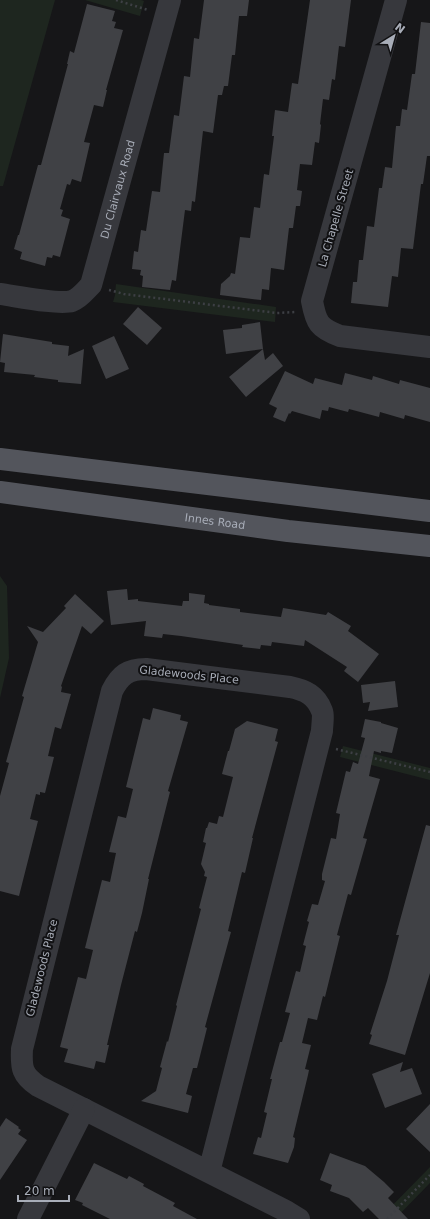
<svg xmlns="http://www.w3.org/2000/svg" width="430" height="1219" font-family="'DejaVu Sans',sans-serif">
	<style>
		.green { fill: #1e261f }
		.building { fill: #404145 }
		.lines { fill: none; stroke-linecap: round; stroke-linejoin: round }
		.path { stroke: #3d3f44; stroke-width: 2.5; stroke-dasharray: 2 3; stroke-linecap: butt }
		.minor { stroke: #37383d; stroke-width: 22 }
		.major { stroke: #53555c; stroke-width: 22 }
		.labels { text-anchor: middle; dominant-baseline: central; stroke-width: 4; stroke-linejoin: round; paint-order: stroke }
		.street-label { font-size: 11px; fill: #a8adb8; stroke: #111113 }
	</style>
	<rect width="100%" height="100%" fill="#161618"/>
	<path class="green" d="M0,0H55L3,186H0Z
		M85,0H141L144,1L140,16Z
		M116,284L276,307L275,322L113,302L115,295Z
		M0,576L7,586L9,658L0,698Z
		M343,746L430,768V780L340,757Z
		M430,1167V1183L395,1219H379Z"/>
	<path class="building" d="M204,0H249L247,16H239L235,55H232L228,86H224L222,95H218L213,133L203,131L195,202L192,201L191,211L185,210L176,281L172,280L170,290L142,287L143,276L140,275L141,270L132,269L134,251L138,252L141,230L146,231L152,191L160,192L164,153H169L174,115L179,116L184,76L190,77L194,38L199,39Z
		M310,0H351L345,47L339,46L335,80L332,79L329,100L323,99L320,124L321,125L319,143L315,142L312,165L300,164L297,190L302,191L300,206H296L293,228H289L284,270L271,268L269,290L262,289L261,300L220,295L221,284L230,276L231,273L235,274L240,237L250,238L254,207L260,208L264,174L269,175L274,136H272L275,110L288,112L292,83L298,84Z
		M87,4L115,11L112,21L116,22L114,28L123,30L106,90H107L103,107L94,105L84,142L90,143L81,182L72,179L70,185L67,184L60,209L63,210L61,216L70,219L60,257L53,255L52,258L47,257L45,266L20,259L22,252L14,249L18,235H19L38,165H41L68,64H67L70,51L74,53Z
		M421,22L430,23V156H427L423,184H421L413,249L401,248L398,277L392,276L388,307L351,303L353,282H357L359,260H363L367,226L374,227L379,188H382L385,167L392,168L396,126H400L402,109L407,110L412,74H415Z
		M138,307L162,328L147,345L123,324Z
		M260,322L263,349L226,354L223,330L242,328V325Z
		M3,334L52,342V344L69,346L68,356L84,349L81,384L58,382V380L34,377L35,375L4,372L5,363L0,362Z
		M114,336L129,369L106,379L92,346Z
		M263,349L265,360L273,353L283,366L246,397L229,377Z
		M285,371L313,384L315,378L342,385L345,373L372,380L373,376L399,384L400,380L430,388V422L405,415L404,419L380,412L379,417L349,409L348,412L329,407L328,411L322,410L320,419L292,411L290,414L289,413L285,422L273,417L277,408L269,404Z
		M127,589L128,600L138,599V601L182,606L183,601H189V593L205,595L204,603L209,604V605L240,609V612L281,617L283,608L326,615L328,612L351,626L348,631L379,654L358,682L344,671L347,667L305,640L304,646L272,642L271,646L261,645L260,649L242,647L243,645L181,636L163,634L162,638L144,636L146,621L111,625L107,591Z
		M75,594L104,621L91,634L82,626L61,686L62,687L61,692L71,694L61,729L55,727L48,756L54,757L45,793L40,792V795L36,794L30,819L38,821L19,896L0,891V796L9,763L6,762L24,697L22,696L38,642L27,626L43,632L66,608L64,606Z
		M395,681L398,707L368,711L370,702L363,703L361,685Z
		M153,708L181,715L180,720L188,722L168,791L170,792L148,879H149L142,913L137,932L135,931L121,985L107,1045H109L105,1063L96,1061L94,1069L64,1062L68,1049L60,1047L78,977L86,979L93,950L85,948L102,880L110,882L116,853L109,852L118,816L126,818L133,789L126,787L143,718L150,720Z
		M365,719L381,722V723L398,728L392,753L381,751V753L374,751L369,776L380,779L363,838L367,839L351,895L348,894L337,935L340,936L325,997L323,996L317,1020L308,1018L302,1043L311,1045L305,1069L309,1070L308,1075L293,1137L295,1138L294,1147L288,1163L253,1154L258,1137L261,1138L267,1113L264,1112L272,1079H270L280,1042H282L290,1013L285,1012L296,971L300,972L306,946L303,945L309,922L307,921L312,904L318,905L325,881L322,880V874L331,838L336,839L340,814L336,813L346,771L350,772L353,762L358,764L365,738L361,737Z
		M247,721L278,729L275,741L278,742L252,838H253L245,873L242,872L228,931L231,932L205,1027L207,1028L197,1068H193L186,1094L192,1096L188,1113L141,1101L156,1091L162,1068L160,1067L167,1041L168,1042L177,1006L176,1005L201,909L199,908L207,877L204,876L205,872L201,864L206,843L203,842L206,828H207L209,822L217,824L219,816L223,817L233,777L222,774L228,751H229L235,729Z
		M426,825L430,826V973L405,1055L369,1044L372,1035L370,1034L387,981L399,935H396Z
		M403,1062L400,1072L412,1068L422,1094L385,1108L372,1074Z
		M430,1104V1152L406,1129Z
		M6,1118L19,1127L18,1128L21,1130L18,1134L27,1140L0,1180V1127Z
		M330,1153L365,1166L384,1182L394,1192L388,1198L408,1219H379L368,1208L363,1212L349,1198L330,1191L332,1185L320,1180Z
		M94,1163L127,1179L129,1176L144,1184L143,1186L175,1203L173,1206L197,1219H110L82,1205L83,1203L75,1200Z"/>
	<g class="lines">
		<path class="path" d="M116,0L148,10
			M109,290L124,294L277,313L296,312
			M336,749L430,772
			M387,1219L430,1175"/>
		<g class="minor">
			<path d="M396,0L312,301C316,323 319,328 340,336L430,347"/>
			<path id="s1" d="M0,294C15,296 59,305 72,301C80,298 85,291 91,285L170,0"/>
			<path d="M209,1172L322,731C322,725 324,716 322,711C316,695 305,690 290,687L146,669C128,669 120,675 112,691L22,1049C21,1068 22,1075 38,1086L286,1211L299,1219"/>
			<path d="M28,1219L84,1109"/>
		</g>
		<g class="major">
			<path d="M0,459L430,511"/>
			<path id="s2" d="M0,492L288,531L430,546"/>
		</g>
	</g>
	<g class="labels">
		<g class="street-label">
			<text stroke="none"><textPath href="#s1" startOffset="197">Du Clairvaux Road</textPath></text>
			<text transform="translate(336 218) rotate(-74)">La Chapelle Street</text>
			<text stroke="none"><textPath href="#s2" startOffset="217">Innes Road</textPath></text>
			<text transform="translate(189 675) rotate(6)">Gladewoods Place</text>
			<text transform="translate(42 968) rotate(-76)">Gladewoods Place</text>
		</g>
	</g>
	<g transform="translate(394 36) rotate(37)" stroke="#111113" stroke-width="3" paint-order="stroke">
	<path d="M0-3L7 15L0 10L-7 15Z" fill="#a8adb8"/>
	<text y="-6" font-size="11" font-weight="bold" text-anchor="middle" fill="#a8adb8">N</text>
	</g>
	<path d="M18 1195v6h51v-6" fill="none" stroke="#a8adb8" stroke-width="2"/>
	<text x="24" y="1195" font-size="12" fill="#a8adb8" stroke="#111113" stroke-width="3" paint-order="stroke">20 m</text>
</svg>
